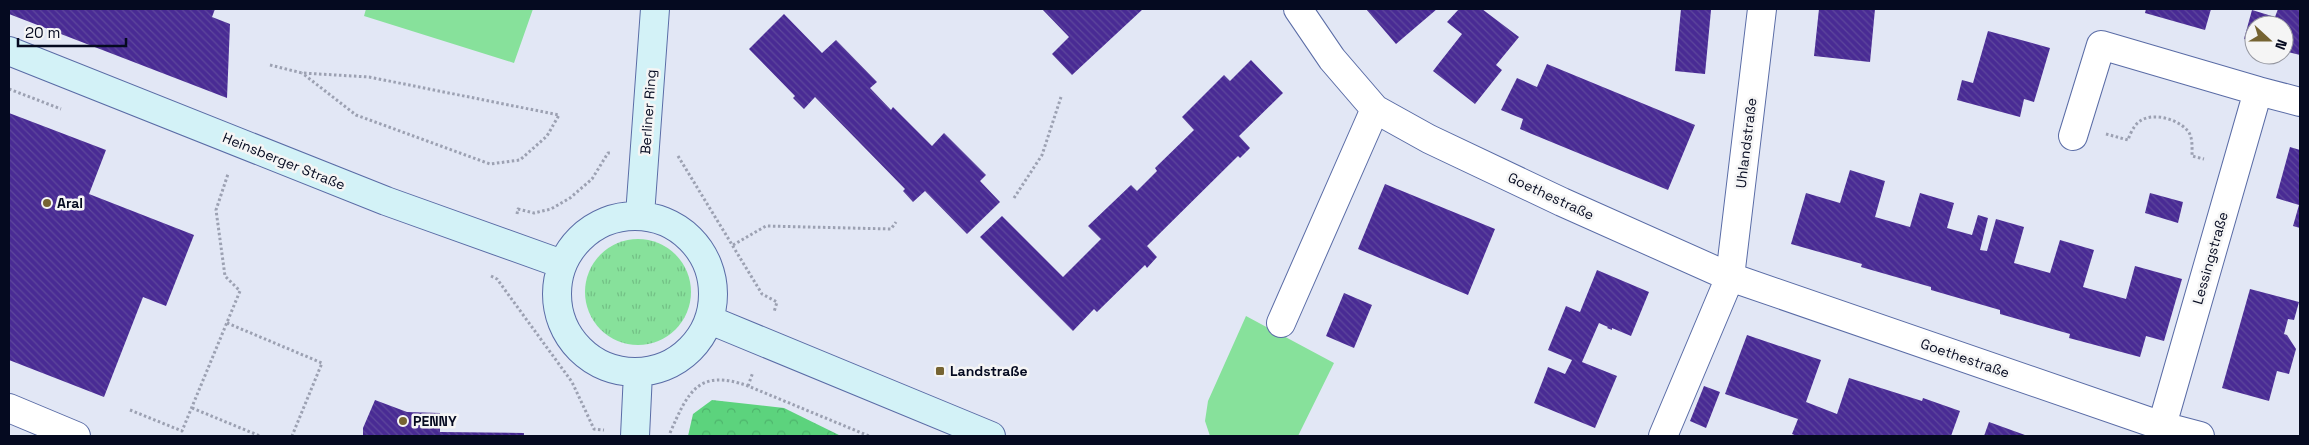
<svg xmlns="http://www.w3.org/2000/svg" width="2309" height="445" font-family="'Space Grotesk',sans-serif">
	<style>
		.grass { fill: url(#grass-tufts) }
		.forest { fill: url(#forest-crowns) }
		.park { fill: #87e19b }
		.building { fill: url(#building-back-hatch) }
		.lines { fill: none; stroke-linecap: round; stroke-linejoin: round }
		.street-casing { stroke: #5a6ca6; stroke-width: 30 }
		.secondary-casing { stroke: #5a6ca6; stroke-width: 30 }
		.path { stroke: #9ca1b2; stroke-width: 3; stroke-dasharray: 2.5 2.5; stroke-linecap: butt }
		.street { stroke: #fff; stroke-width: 28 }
		.secondary { stroke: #d3f2f7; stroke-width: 28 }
		.poi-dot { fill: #766432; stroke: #f5f5f5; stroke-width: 2 }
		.labels { text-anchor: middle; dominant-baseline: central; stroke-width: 5; stroke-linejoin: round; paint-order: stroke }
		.street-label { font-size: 14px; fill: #050a20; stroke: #f5f5f5 }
		.poi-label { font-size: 14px; font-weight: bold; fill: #050a20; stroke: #f5f5f5; text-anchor: start }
	</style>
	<defs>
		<pattern id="grass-tufts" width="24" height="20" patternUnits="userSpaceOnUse" patternTransform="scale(1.25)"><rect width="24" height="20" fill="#87e19b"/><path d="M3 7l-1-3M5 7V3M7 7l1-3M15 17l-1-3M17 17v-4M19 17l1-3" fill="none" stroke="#73c085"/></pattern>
		<pattern id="forest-crowns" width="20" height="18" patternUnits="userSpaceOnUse" patternTransform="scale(1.25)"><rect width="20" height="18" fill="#5cd37d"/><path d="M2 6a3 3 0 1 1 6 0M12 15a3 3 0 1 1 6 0" fill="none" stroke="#4eb46c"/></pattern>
		<pattern id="building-back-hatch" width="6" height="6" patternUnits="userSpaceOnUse" patternTransform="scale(1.25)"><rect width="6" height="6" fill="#492b94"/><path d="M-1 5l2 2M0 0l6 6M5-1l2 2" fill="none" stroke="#5e479c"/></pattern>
	</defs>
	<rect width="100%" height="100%" fill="#e2e7f5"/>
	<path class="grass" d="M585 292a53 53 0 1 1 106 0a53 53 0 1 1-106 0Z"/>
	<path class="forest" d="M712,400L784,408L841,436H688L693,414Z"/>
	<path class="park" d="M366,9H533L514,63L364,16Z
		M1246,316L1334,363L1298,436H1210L1205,421L1208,401Z"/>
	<path class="building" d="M9,9H215L212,17L230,24L227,98L9,14Z
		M1042,9H1143L1072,75L1052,54L1069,37Z
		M1366,9H1437L1396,44Z
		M1459,9H1482L1519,37L1496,65L1502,70L1475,104L1433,71L1462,34L1447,22Z
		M1681,9L1711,10L1705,74L1675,71Z
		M1819,9H1875L1870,62L1814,56Z
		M2146,9H2211L2205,30L2145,13Z
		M2278,9H2300V55L2284,51V25H2254V42L2244,39L2252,10L2275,17Z
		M784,14L822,53L836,40L877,82L870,88L891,110L893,107L932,146L944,133L986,175L980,181L1000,202L967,234L925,191L913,202L903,191L905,189L815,97L804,109L793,98L795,96L749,49Z
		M1988,31L2050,48L2034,102L2024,99L2020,117L1957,100L1962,80L1973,83Z
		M1251,60L1283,93L1239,136L1250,148L1240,158L1238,156L1147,246L1157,257L1147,268L1145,265L1097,312L1094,309L1073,331L980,237L1002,216L1063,277L1101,239L1088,226L1131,185L1137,191L1157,171L1155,168L1194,130L1182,117L1224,75L1230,81Z
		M1547,64L1695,125L1668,190L1520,129L1523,119L1501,110L1517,78L1537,87Z
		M9,113L106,150L89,194L194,235L166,306L143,297L104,397L9,360Z
		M2290,147L2300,150V228L2293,226L2299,205L2276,198Z
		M1850,170L1885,181L1875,217L1910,227L1920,193L1954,203L1947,228L1972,235L1978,215L1988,218L1980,250L1987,251L1996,219L2024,227L2014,263L2050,273L2060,240L2094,250L2083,287L2126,299L2135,266L2182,279L2164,341L2146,336L2140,357L2069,338L2070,334L2000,314V310L1931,290V287L1861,267L1862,264L1791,244L1806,193L1840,203Z
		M1385,184L1495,229L1468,295L1358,249Z
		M2150,193L2183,202L2178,223L2145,213Z
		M1597,270L1649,292L1631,336L1612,328V330L1607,328L1608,327L1599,323L1582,362L1617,376L1595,428L1534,403L1548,367L1565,374L1572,360L1548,350L1566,306L1580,312Z
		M2250,289L2299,302L2294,320L2288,319L2284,334L2287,335L2296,349L2289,374L2277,371L2269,401L2222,388Z
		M1344,293L1372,305L1354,348L1326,336Z
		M1747,335L1821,360L1806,402L1837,414L1849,378L1922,401L1923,398L1960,411L1951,436H1797L1792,434L1798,419L1725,394Z
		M1704,386L1720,392L1706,428L1690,421Z
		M375,400L407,412L440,413V432L524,433V436H363V428Z
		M1989,422L2025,435V436H1984Z"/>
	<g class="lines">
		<defs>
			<path id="street" d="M1298,9L1332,59L1375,109L1429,139L1562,202L1730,277L2162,426L2200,436
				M2073,136L2101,45L2258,91
				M1281,323L1375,109
				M9,408L76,436
				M1663,436L1730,277L1762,9
				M2159,436L2258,91L2300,102"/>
			<path id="secondary" d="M9,51L386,201L562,264
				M640,215L655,9
				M557 294a78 78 0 1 1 156 0a78 78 0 1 1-156 0Z
				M710,320L991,436
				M635,436L638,373"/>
		</defs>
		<use href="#street" class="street-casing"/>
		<use href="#secondary" class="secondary-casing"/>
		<path class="path" d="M270,65L302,73L369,77L559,115L547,136L520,160L490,164L356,115L302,73
			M9,89L61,109
			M2106,134L2128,140C2130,134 2134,125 2140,121C2153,112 2177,119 2187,130C2193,136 2192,147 2192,156L2204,159
			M678,156L762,294L777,302L774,312
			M1014,198L1042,155L1061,97
			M517,214L518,209L534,213L551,209L570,198L592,179L608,153H612
			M733,245L766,226L891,229L896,222
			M491,276L497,279L572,382L594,429L604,430
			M227,323L322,363L292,436
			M748,386L753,372
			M192,408L260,436
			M130,410L182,431L240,291L225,276L216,210L228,174
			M670,433C688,392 698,368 748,386L869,436"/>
		<use href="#street" class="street"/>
		<use href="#secondary" class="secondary"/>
	</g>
	<g class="poi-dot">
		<circle cx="47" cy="203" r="5"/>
		<rect x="935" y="366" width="10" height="10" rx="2.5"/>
		<circle cx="403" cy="421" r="5"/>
	</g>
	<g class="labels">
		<g class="street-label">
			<text transform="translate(648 112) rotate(-86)">Berliner Ring</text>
			<text transform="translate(1746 143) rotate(-83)">Uhlandstraße</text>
			<text transform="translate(284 161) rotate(22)">Heinsberger Straße</text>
			<text transform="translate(1551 196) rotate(25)">Goethestraße</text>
			<text transform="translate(2210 258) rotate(-74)">Lessingstraße</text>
			<text transform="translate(1965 358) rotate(19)">Goethestraße</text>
		</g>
		<g class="poi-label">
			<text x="57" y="203">Aral</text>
			<text x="950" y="371">Landstraße</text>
			<text x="413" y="421">PENNY</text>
		</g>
	</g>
	<rect width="2309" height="445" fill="none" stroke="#050a20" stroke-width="20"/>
	<g transform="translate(2269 40) rotate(111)"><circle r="24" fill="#f5f5f5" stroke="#9597a0"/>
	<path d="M0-4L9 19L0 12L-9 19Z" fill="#766432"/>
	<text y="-8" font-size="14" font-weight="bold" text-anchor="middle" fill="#050a20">N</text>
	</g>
	<path d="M18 38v8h108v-8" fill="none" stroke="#050a20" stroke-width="2.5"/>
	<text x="25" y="38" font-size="15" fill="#050a20" stroke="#f5f5f5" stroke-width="4" paint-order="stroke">20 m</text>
</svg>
